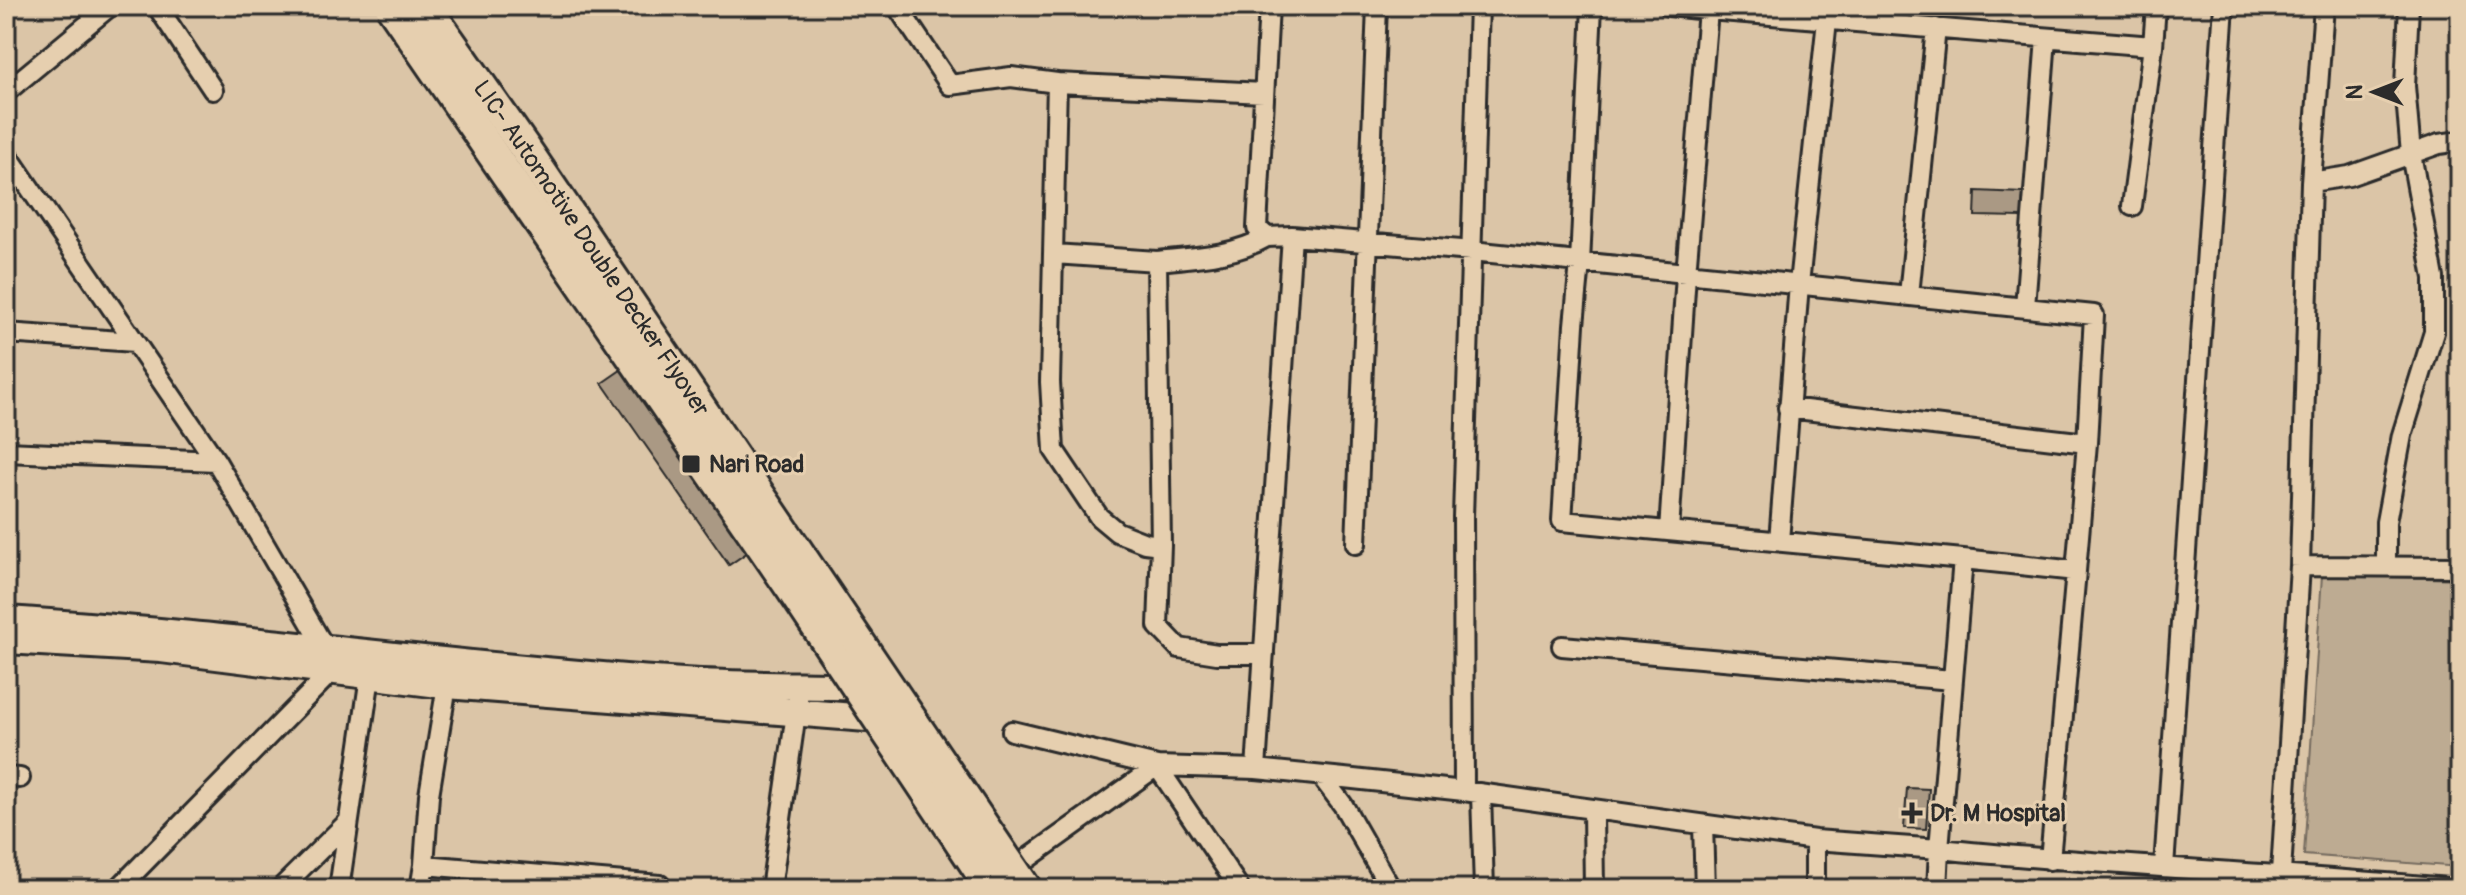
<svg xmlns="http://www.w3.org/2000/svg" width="2466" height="895" font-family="Pangolin,sans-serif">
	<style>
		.green { fill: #bdab92; stroke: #746b5e; stroke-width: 2 }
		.building { fill: #aa9984; stroke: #2b2b2b; stroke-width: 2 }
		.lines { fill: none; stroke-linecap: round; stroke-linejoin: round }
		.street-casing { stroke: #2b2b2b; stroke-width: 24 }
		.secondary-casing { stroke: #2b2b2b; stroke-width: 32 }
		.street { stroke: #e6cfaf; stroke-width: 18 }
		.secondary { stroke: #e6cfaf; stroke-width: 26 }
		.rail { stroke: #2b2b2b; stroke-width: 6 }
		.primary-bridge-casing { stroke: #2b2b2b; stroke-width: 36; stroke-linecap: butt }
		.primary-bridge { stroke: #e6cfaf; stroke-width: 30 }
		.poi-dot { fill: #2b2b2b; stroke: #e6cfaf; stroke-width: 3 }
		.labels { text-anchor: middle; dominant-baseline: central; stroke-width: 6; stroke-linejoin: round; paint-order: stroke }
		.street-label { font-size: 24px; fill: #2b2b2b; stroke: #e6cfaf }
		.poi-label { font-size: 24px; font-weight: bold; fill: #2b2b2b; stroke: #e6cfaf; text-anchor: start }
	</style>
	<rect width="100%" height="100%" fill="#dbc5a7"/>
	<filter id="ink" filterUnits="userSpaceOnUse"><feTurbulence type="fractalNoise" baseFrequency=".0125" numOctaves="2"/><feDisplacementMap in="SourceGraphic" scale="16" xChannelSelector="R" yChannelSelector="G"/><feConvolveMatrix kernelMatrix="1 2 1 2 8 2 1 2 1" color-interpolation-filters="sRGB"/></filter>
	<g filter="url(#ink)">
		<path class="green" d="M2322,575L2460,579V867L2304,855Z"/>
		<path class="building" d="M1976,191L2023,193L2022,217L1975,216Z
			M647,352L774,534L729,565L602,383Z
			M1907,788L1929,789L1926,829L1904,828Z"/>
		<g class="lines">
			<defs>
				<path id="street" d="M157,6L213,90
					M897,6L950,85L1011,77L1057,83
					M1592,6L1580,263L1574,325L1562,521L1963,559
					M1708,10L2153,46L2156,6
					M6,92L110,6
					M1264,93L1057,83L1050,382L1054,450L1099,517L1117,532L1145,543L1161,545L1157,261C1196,257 1233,256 1267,237
					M6,153L216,461L325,648L334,669L118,889
					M2311,182L2349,176L2439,144L2460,141
					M2132,206L2153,46
					M1054,254L1157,261
					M1909,295L1936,28
					M2025,307L2046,38
					M6,333L135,342
					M1788,408L2087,443
					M6,452L216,461
					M1669,531L1686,274L1708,10L1669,6
					M1779,541L1799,284L1827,20
					M1356,544L1377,6
					M1161,545L1158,626L1179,648L1217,654H1264
					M2300,566L2460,567
					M2386,566V522L2402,435L2434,332V278L2411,154L2405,86L2409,6
					M1562,646L1952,680
					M1012,731L1157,766
					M1256,769L1292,236
					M1321,776L1343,805L1391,889
					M6,777L20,778
					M1464,791L1463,517L1479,6
					M1481,794L1484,889
					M1593,810L1594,889
					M1703,825L1705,889
					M1815,840V889
					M2050,860L2076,571
					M424,865L429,795L447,685
					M2164,867L2224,6
					M1008,876L1020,864L1157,766
					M280,889L349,821
					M339,889L370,676
					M420,889L424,865L660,885L659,889
					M771,889L800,685
					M1240,889L1157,766L1256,769L1344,778L1464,791L1815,840L1939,849L1963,559L2076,571L2087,443L2094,315L1472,251L1292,236L1267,237L1257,228L1269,6
					M1937,889L1939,849C2112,866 2286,874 2460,889
					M2280,889L2300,566L2311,182L2324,6"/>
				<path id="secondary" d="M6,620C232,634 457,667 683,682C746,686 809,685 871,687
					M6,640L161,649L447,685L892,720"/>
			</defs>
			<use href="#street" class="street-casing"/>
			<use href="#secondary" class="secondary-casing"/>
			<use href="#street" class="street"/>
			<use href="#secondary" class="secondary"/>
			<path class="rail" d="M396,6L831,635L949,819L998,889"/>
			<defs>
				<g id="primary-bridge">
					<path d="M391,6L791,588L992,889"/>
					<path id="s1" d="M425,6L524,147L1026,889"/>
				</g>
			</defs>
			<use href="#primary-bridge" class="primary-bridge-casing"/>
			<use href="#primary-bridge" class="primary-bridge"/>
		</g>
	</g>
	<g class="poi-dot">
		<rect x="681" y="454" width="20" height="20" rx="4"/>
		<path d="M1908 801h8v8h8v8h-8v8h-8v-8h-8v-8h8z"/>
	</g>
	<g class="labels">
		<g class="street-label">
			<text stroke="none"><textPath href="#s1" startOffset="294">LIC- Automotive Double Decker Flyover</textPath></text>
		</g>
		<g class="poi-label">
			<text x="709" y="464">Nari Road</text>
			<text x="1930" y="813">Dr. M Hospital</text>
		</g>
	</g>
	<rect width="2466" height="895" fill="none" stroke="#e6cfaf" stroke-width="32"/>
	<rect x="16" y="16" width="2434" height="863" fill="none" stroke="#2b2b2b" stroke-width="3" filter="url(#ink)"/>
	<g transform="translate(2374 92) rotate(270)" stroke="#e6cfaf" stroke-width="6" paint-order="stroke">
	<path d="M0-6L14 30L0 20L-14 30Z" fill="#2b2b2b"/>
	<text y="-12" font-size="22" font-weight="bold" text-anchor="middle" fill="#2b2b2b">N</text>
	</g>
</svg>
